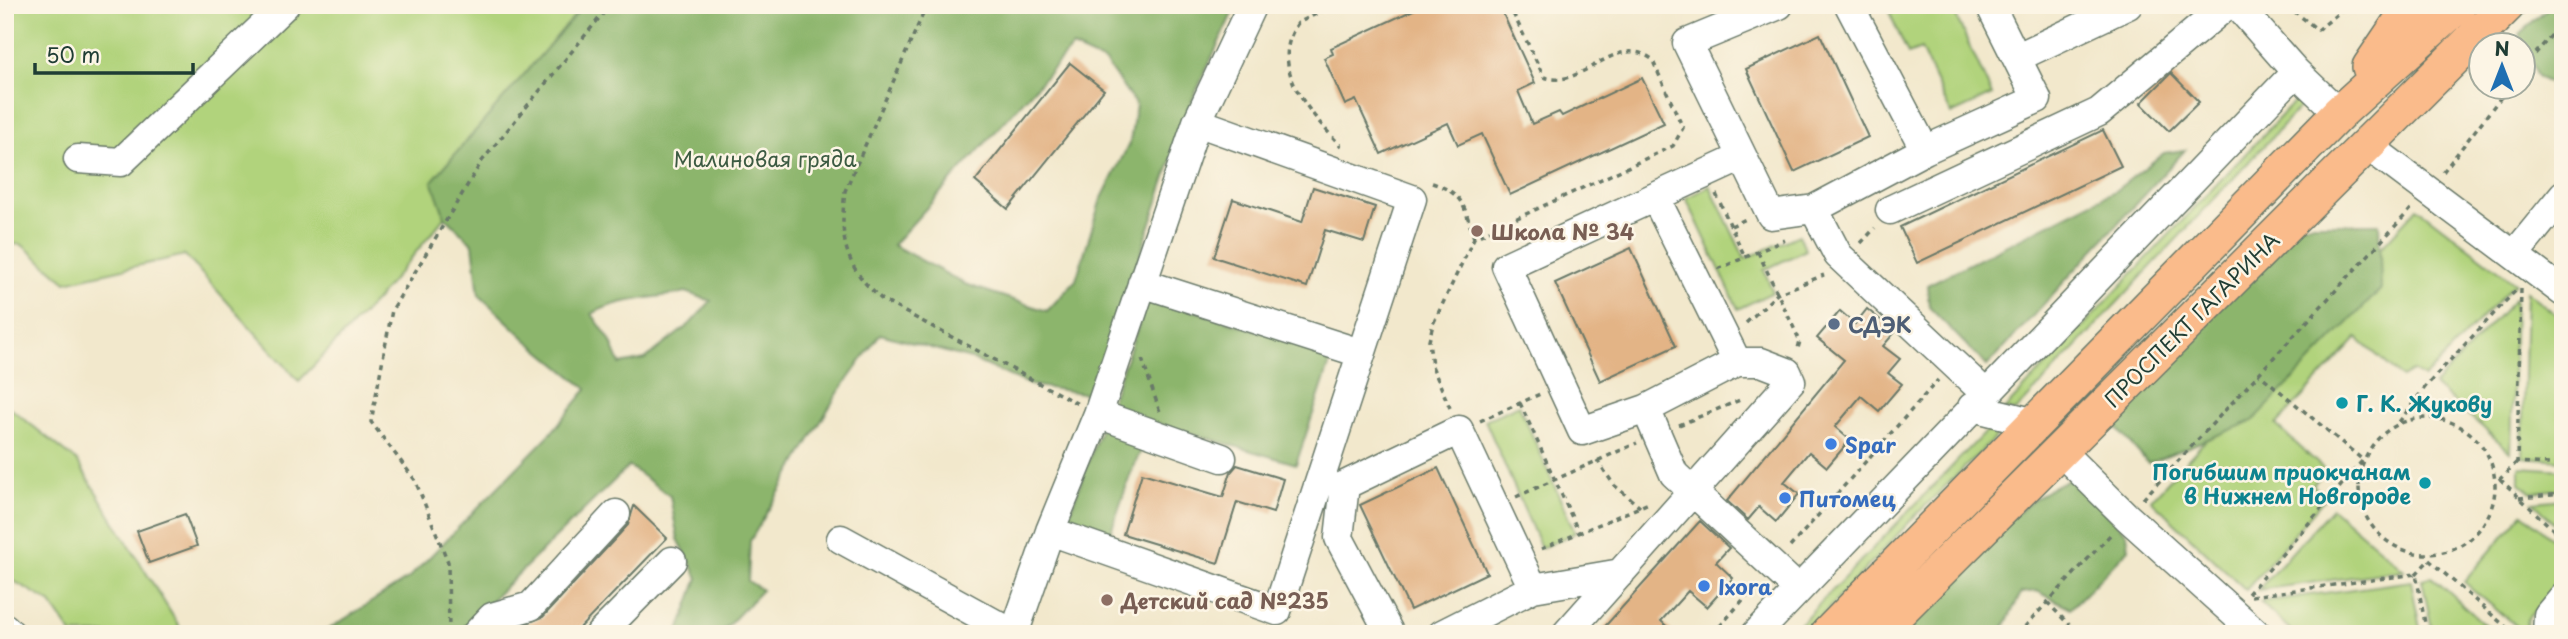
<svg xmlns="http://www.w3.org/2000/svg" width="2568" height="639" font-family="'Playpen Sans',sans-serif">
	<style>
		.green { fill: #b1d37c; stroke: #688858; stroke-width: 2 }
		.forest { fill: #8cb56c; stroke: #567950; stroke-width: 2; fill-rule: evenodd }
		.building { fill: #e3b486 }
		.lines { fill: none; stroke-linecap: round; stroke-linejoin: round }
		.minor-casing { stroke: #697969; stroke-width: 31 }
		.major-casing { stroke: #697969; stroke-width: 38 }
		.path { stroke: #697969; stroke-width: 3.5; stroke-dasharray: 5 5; stroke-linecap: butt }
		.minor { stroke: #fff; stroke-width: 28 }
		.major { stroke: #fabb8b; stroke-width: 35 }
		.education-dot { fill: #8d6e63; stroke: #fcf5e5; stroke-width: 2.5 }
		.service-dot { fill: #5c6f8a; stroke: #fcf5e5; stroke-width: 2.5 }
		.culture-dot { fill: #0f9aa8; stroke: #fcf5e5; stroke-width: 2.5 }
		.shop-dot { fill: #3f7fe0; stroke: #fcf5e5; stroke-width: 2.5 }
		.labels { text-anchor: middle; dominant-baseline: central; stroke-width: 5; stroke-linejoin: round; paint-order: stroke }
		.park-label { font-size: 21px; fill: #3c5b42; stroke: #fcf5e5 }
		.education-label { font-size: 21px; font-weight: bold; fill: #785e54; stroke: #fcf5e5; text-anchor: start }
		.street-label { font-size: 21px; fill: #1f3d34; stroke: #fcf5e5 }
		.service-label { font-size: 21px; font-weight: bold; fill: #4e5e75; stroke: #fcf5e5; text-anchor: start }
		.culture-label { font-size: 21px; font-weight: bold; fill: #0d838f; stroke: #fcf5e5; text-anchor: start }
		.shop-label { font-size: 21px; font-weight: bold; fill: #366cbe; stroke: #fcf5e5; text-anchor: start }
	</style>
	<rect width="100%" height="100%" fill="#fcf5e5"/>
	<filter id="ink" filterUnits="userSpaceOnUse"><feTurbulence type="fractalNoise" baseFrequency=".0143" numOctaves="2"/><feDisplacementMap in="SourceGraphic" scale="14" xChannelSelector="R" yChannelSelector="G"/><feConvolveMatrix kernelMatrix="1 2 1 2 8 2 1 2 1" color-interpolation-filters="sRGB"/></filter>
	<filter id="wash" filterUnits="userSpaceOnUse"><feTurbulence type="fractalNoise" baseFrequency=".00686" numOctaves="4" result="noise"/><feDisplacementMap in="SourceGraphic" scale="28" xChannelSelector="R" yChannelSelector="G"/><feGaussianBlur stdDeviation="1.57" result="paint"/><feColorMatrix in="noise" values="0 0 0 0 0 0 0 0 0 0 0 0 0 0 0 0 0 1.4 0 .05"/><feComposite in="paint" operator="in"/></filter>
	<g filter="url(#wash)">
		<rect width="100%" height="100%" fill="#f2e8cc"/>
		<path class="green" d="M5,5H584L433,181L445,217L378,298L299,381L185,255L66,282L21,244L5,245Z
			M1886,5H1951L1992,95L1951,114L1921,49L1908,54Z
			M2295,101L2301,106L2016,411L2004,410Z
			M1710,186L1745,259L1799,235L1806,250L1764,270L1773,292L1738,309L1686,198Z
			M2417,208L2515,283L2424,378L2412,371L2402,377L2357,338L2276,425L2325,470L2313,485L2325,498L2246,590L2151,500Z
			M2526,291L2563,320V460L2522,457Z
			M2515,298L2511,452L2434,385Z
			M5,404L77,461L184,634H72L50,602L5,576Z
			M1519,405L1575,533L1541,548L1485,420Z
			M1990,427L2004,429L1914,517L1805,634H1790Z
			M2520,467L2563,470V489L2531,492L2520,483Z
			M2563,499V532L2533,502Z
			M2332,508L2404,570L2258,590Z
			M2523,513L2563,548V581L2527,619L2525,634L2464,582Z
			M2432,577L2495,634H2433L2422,579Z
			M2411,581L2421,634H2295L2260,602Z"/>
		<path class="forest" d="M584,5H1236L1189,107L1094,395L1030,385L971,359L880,334L836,396L750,541L748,581L762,590L720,634H678L698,578L678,539L670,496L629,466L457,634H321L409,578L552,432L587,389L527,340L479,295L473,244L445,217L432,181ZM1072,47L1105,62L1136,105L1130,142L1100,202L1076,280L1047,311L965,284L893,245ZM686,292L711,301L690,324L645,359L620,364L610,340L592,314C619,298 654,299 686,292Z
			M2551,5H2563V93L2538,76L2519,34Z
			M2185,150L1987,366L1929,307L1927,285L2115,191L2164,153Z
			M2297,224H2379L2381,289L2253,421L2148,463L2112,423Z
			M1149,297L1333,354L1296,464L1155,423L1133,467L1109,537L1066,523Z
			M2073,478L2127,534L2129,549L2071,608L2037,591L2021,593L2002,631L1987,634H1898C1941,591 2019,495 2073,478Z"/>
		<g id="blocks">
			<path class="building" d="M1424,5H1499L1535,83L1518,91L1532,124L1559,112L1562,116L1642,78L1664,123L1510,195L1482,134L1458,145L1448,123L1381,154L1356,100L1345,105L1324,58L1333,54L1331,48Z
				M1820,34L1868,137L1794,172L1746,69Z
				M1070,63L1104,90L1008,209L975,181Z
				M2171,73L2199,102L2169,131L2141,103Z
				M2103,130L2121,166L1917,263L1900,227Z
				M1313,187L1375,207L1364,242L1325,230L1307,287L1214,257L1233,199L1302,222Z
				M1631,248L1676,346L1600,381L1555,283Z
				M1867,309L1895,332L1883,346L1900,359L1888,373L1902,384L1879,411L1861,396L1835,427L1850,440L1827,467L1809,452L1784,482L1799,494L1776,522L1759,507L1748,520L1727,501L1844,360L1817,338L1840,311L1855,324Z
				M1237,465L1283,479L1273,513L1237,502L1218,563L1123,534L1142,473L1223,497L1231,472Z
				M1438,468L1487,573L1410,610L1360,505Z
				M634,506L667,538L574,634H510L517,627L543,617L628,525Z
				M185,514L197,546L149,563L137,531Z
				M1700,521L1729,548L1716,562L1733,578L1707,607L1688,591L1661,621L1675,634H1598Z"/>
		</g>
	</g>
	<g filter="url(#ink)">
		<use href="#blocks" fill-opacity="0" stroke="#697969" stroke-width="2"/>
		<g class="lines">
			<defs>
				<path id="minor" d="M1779,5L1687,43L1771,215L1814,209L1925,150L1849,5
					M2237,5L2296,72L2339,113
					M2018,57L2128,5
					M2367,145L2563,292
					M1925,150L2037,99L1990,5
					M78,159L121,162L285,5
					M1655,197L1737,362L1646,409L1582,431L1506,266Z
					M1655,197L1742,157
					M1814,209L1838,255L1985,393
					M1890,210L2099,112L2227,5
					M2515,254L2563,195
					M1142,283L1360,353
					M1972,407L2036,423
					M1646,409L1674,474L1798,589
					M1098,414L1222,458
					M2059,450L2127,517L2257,634
					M1050,531L1277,611L1412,199L1197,122
					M841,539L1014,634L1050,531L1098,414L1197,122L1252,5
					M1533,588L1621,573
					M5,628L11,634
					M476,634L492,617L531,606L616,514
					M600,634L672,561
					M1390,634L1339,538L1345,485L1459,430L1533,588L1442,634
					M1566,634L1791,381L1787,372L1761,362H1737
					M1756,634L2296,72
					M2547,634L2548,615L2563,597"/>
				<path id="major" d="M2370,67L2412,5
					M1828,634L2339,113L2458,5
					M1876,634L2507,5"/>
			</defs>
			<use href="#minor" class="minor-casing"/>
			<use href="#major" class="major-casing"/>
			<path class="path" d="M927,5L845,191C839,240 845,269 884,301L1078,404
				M1334,5L1298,23C1267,67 1310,113 1341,146
				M2286,5L2318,30L2348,5
				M2522,69L2563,22
				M2443,172L2508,88
				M1432,183C1465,194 1464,207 1474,238
				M1716,194L1745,257
				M1731,226L1748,218
				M1861,243L1875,228
				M1758,252L1800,341L1797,352
				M1718,269L1785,240
				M2521,289L2517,462L2563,465
				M1746,323L1777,294L1824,275
				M1142,359L1160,412
				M1520,403L1579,533
				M1450,408L1432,366L1429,341L1433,324L1474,238L1673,146L1683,128L1652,59C1614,32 1582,91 1544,77L1509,5
				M2359 486a68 68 0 1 1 136 0a68 68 0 1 1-136 0Z
				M1480,421L1540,394
				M2399,422L2426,386L2517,289
				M1679,425L1740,400
				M1597,460L1614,485L1640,507
				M2500,479L2563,539
				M2499,480L2517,462
				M1516,497L1637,443
				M2519,498L2563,494
				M2143,499L2411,209
				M1790,547L1938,380
				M1541,549L1649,503
				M2429,560L2514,634
				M2416,574L2429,560
				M2248,594L2363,460L2258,373
				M2251,596L2416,574L2427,634
				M2047,602L2078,634
				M449,634L448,562L415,480L371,422L392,310L482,161L610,5
				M1713,634L1757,584
				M2018,634L2112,533"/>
			<use href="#minor" class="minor"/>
			<use href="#major" class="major"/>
		</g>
	</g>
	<g class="education-dot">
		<circle cx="1477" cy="231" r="7"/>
		<circle cx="1107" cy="600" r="7"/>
	</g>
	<circle class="service-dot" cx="1834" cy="324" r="7"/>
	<g class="culture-dot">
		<circle cx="2342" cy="403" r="7"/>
		<circle cx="2425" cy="483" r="7"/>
	</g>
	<g class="shop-dot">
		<circle cx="1831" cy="444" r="7"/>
		<circle cx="1785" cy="498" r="7"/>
		<circle cx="1704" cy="586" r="7"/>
	</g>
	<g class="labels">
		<g class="park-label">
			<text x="765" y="158">Малиновая гряда</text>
		</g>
		<g class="education-label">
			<text x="1491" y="231">Школа № 34</text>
			<text x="1121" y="600">Детский сад №235</text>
		</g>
		<g class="street-label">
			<text transform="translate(2191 319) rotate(-45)">ПРОСПЕКТ ГАГАРИНА</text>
		</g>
		<g class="service-label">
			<text x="1848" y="324">СДЭК</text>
		</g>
		<g class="culture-label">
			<text x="2356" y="403">Г. К. Жукову</text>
			<text x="2411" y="471" text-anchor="end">Погибшим приокчанам<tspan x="2411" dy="24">в Нижнем Новгороде</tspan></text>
		</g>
		<g class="shop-label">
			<text x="1845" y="444">Spar</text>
			<text x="1799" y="498">Питомец</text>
			<text x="1718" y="586">Ixora</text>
		</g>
	</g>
	<rect width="2568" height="639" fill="none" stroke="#fcf5e5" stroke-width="28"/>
	<g transform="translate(2502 66)"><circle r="33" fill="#fcf5e5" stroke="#a4ab9e" stroke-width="2"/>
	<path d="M0-5L12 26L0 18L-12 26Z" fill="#1f6fb2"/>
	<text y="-10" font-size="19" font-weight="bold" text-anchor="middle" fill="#1f3d34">N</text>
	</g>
	<path d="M35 63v10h158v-10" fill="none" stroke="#1f3d34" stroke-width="3.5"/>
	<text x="46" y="63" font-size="21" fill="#1f3d34" stroke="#fcf5e5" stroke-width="5" paint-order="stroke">50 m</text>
</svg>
